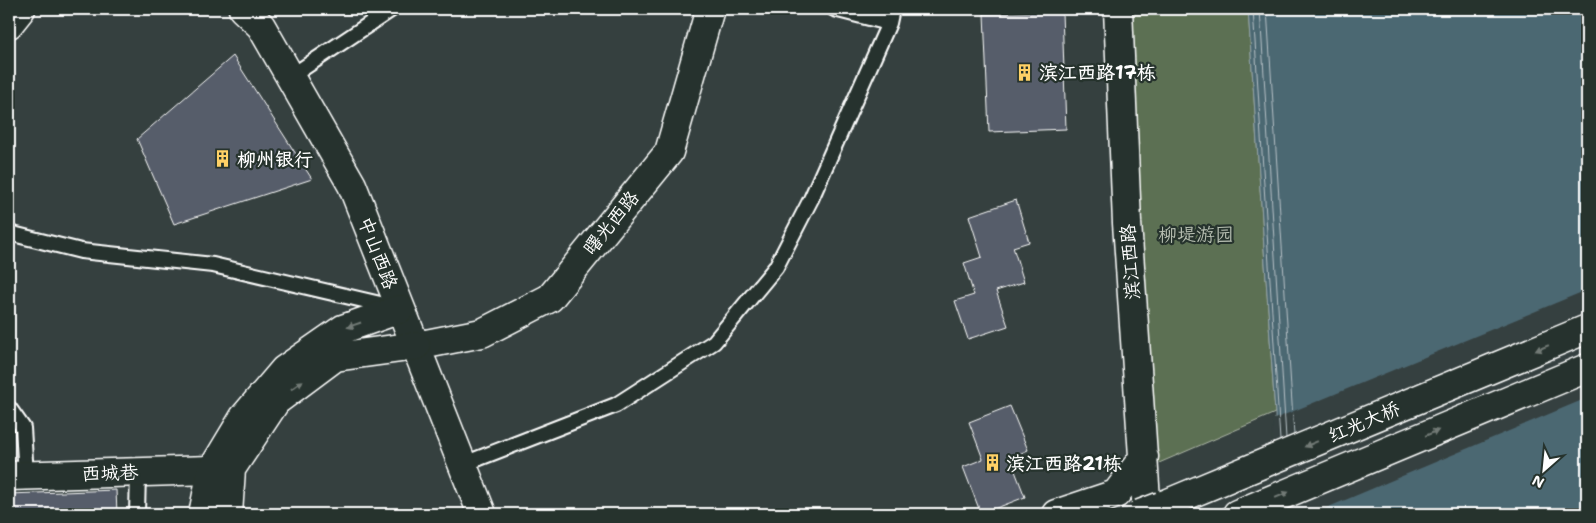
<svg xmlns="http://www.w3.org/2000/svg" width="1596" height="523" font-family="'Shantell Sans','LXGW WenKai TC',sans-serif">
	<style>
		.green { fill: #5c6f52; stroke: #aeb7a8 }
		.water { fill: #4c6772; stroke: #94a4aa }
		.pier { fill: #35403f }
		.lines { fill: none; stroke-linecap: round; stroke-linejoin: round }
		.shore { stroke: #b7c2c7; stroke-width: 1 }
		.building { fill: #575d6a; stroke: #fff }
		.lane-casing { stroke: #fff; stroke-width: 18 }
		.street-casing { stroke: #fff; stroke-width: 31 }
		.secondary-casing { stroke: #fff; stroke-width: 31 }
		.lane { stroke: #26332d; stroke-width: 14 }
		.street { stroke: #26332d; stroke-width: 28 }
		.secondary { stroke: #26332d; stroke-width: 28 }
		.secondary-bridge-casing { stroke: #fff; stroke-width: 31; stroke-linecap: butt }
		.secondary-bridge { stroke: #26332d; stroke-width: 28 }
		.oneway { fill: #727a76 }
		.labels { text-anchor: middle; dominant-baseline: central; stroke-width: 4.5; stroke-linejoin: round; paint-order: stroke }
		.poi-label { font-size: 19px; font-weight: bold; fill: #fff; stroke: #26332d; text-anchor: start }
		.street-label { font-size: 19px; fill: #fff; stroke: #26332d }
		.park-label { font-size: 19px; fill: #b6beb1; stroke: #26332d }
	</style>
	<rect width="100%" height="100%" fill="#35403f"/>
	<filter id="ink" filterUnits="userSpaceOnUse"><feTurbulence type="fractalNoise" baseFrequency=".02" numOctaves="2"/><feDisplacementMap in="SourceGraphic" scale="10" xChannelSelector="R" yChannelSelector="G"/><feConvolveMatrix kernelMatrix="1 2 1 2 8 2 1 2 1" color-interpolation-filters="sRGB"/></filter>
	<g filter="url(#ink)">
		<path class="green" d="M1118,9H1248L1275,413L1145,469Z"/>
		<path class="water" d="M1248,9H1587V514H1276L1275,413Z"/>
		<path class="pier" d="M1587,290V398L1312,514H1273L1272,420Z"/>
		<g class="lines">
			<path class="shore" d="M1253,9L1280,440
				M1260,9L1286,438
				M1267,9L1294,435"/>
		</g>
		<path class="building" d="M290,9H356L351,14L292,11Z
			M1062,12L1066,129L989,132L984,14Z
			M233,56L312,179L174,224L137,139Z
			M1016,200L1029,242L1013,247L1024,282L996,291L1008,326L968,339L955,301L974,295L964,263L982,257L969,216Z
			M1010,406L1028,450L1010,458L1025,497L981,514L963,467L983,459L969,422Z
			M116,490L117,514H9V494Z"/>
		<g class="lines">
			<defs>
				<path id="lane" d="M889,23L892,9
					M290,77L392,9
					M9,233L81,251L213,265L393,307
					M9,408L23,428L26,476
					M464,464L616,405L714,342L776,267L811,199L889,23L834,9
					M137,514L138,472"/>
				<path id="street" d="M243,9L261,26L352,185L482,514
					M9,24L21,9
					M416,346L482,333L550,298L669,152L710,9
					M9,476L212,470"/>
				<path id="secondary" d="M1118,9L1127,223L1147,514
					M1161,506L1587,329
					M203,514L212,470L244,417L284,370L343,329L400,309
					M228,514L231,469L276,401L335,357L416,346
					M1056,514L1116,494L1144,457
					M1237,514L1587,368"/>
			</defs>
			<use href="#lane" class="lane-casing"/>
			<use href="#street" class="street-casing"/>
			<use href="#secondary" class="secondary-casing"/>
			<use href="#lane" class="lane"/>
			<use href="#street" class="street"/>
			<use href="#secondary" class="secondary"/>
			<defs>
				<path id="secondary-bridge" d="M1140,514L1161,506"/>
			</defs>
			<use href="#secondary-bridge" class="secondary-bridge-casing"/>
			<use href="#secondary-bridge" class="secondary-bridge"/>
		</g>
		<defs><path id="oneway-solid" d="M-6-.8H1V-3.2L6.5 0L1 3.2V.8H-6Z" transform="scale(1.25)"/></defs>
		<g class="oneway">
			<use href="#oneway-solid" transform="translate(354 325) rotate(161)"/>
			<use href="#oneway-solid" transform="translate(1542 348) rotate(157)"/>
			<use href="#oneway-solid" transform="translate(297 385) rotate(-36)"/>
			<use href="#oneway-solid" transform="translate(1432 433) rotate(-23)"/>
			<use href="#oneway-solid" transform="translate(1311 444) rotate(157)"/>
			<use href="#oneway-solid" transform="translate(1282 495) rotate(-23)"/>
		</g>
	</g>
	<defs>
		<symbol id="building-bare" viewBox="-9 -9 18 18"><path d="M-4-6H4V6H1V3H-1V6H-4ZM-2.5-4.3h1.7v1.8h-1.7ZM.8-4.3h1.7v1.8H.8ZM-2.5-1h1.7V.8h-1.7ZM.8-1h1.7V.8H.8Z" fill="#ffd166" stroke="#26332d" stroke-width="2.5" paint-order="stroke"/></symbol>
	</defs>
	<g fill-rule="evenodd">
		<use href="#building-bare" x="1012" y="60" width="25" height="25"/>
		<use href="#building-bare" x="210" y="146" width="25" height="25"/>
		<use href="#building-bare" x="980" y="450" width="25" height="25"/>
	</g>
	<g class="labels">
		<g class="poi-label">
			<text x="1039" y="72">滨江西路17栋</text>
			<text x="237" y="159">柳州银行</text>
			<text x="1006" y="463">滨江西路21栋</text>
		</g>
		<g class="street-label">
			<text transform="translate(611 223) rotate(-51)">曙光西路</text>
			<text transform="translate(378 253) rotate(69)">中山西路</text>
			<text transform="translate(1130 262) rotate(-94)">滨江西路</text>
			<text transform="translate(1364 422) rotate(-23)">红光大桥</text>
			<text transform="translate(110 473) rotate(-2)">西城巷</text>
		</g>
		<g class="park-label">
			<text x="1196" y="234">柳堤游园</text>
		</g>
	</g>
	<rect width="1596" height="523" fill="none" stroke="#26332d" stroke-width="30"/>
	<rect x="15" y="15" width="1566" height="493" fill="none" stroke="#fff" stroke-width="2" filter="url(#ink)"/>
	<g transform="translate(1544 470) rotate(207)" stroke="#26332d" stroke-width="4" paint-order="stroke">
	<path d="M0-4L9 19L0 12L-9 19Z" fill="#ffffff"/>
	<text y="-8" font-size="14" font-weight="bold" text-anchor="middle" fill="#ffffff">N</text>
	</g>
</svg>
